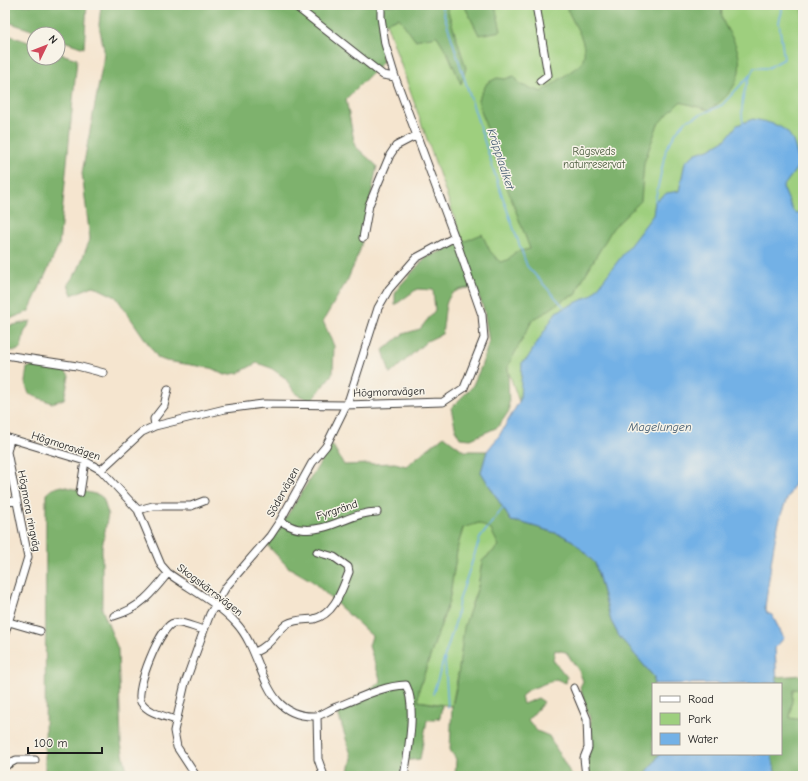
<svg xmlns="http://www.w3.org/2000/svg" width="808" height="781" font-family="'Comic Neue',sans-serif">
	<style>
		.green { fill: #9ecf7e; stroke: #5d764d }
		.forest { fill: #7eb26d; stroke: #4d6744 }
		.water { fill: #73b1e6; stroke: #486681 }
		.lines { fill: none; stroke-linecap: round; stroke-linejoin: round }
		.stream { stroke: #73b1e6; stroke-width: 1.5 }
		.minor-casing { stroke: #3d3a37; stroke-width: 9 }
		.minor { stroke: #fff; stroke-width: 7 }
		.labels { text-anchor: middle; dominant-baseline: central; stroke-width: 3; stroke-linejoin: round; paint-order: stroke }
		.park-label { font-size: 11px; fill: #4a5b3e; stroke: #f7f3e8 }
		.street-label { font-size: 11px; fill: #1c1c1c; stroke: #f7f3e8 }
		.water-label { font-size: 12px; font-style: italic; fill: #3f586d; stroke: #f7f3e8 }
	</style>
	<rect width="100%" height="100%" fill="#f7f3e8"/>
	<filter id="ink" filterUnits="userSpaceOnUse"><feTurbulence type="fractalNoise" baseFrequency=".025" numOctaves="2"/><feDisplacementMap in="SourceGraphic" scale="8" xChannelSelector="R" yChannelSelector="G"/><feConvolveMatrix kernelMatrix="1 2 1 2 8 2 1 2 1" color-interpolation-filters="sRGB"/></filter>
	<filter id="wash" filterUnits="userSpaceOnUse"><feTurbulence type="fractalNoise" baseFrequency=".012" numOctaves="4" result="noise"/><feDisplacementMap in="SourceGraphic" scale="16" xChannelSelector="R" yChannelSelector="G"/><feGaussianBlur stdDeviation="0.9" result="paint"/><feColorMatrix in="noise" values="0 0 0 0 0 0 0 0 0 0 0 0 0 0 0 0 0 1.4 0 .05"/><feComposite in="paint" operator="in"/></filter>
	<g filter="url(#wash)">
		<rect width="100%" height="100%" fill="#f5e5cf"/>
		<path class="green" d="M380,5H803V219L523,413Z
			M481,472L511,521L499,546L482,561L478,587L471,606L452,706L418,701L419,689L449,601L458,545Z
			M793,689L803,690V720L790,719Z"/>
		<path class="forest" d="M5,5H87L84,48L58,39V34H43L5,21Z
			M101,5H446L466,68L461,84L448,54L437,36L415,40L399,18L379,25L383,62L346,99L355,146L377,166L360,250L348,279L323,321L334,346L333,373L311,401L296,394L285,378L271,368L257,363L238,373L225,375L211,368L166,361L158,358L116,297L93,286L72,295L68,284L78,270L90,239L82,173L103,62L104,50L99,25Z
			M464,5H495L501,31L479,35Z
			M566,5H722C720,22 726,26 733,39C748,70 736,93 709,110L680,102L658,124L644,163L641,201L613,228L581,282L576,295C559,299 549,313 533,319L508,366L509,411L498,427L471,439L460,438L456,431L451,408L472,387L481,367L489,342L484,310L476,288C440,287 447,308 442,334L427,341L390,374L383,350L403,334L420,329L435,310L433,290L417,289L395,305V294L398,288L425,258L482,234L490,251L500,262L508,260L515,252L530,249L493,150L478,100L487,83L497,78L505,79L514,76L521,85L542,92L581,64C592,44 572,25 566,5Z
			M5,34L34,44V58H58V53L77,59L59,245L29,311L5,321Z
			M31,321L24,333L21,348L16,351L5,350V327Z
			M37,364L61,365L69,376L64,399L52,403L29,394L25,382L27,368Z
			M444,436L464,451H487L481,472L511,521L523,523L562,535L573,541L595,563L611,621L619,636L654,677L652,697L653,754H660L644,776H589L588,757L592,738L590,719L580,687L583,681L579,671L566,652L555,650L553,660L567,677L566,683L556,679L526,691L521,697L523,704L538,698L544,702L528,720L537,731L549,736L572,776H455L456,759L450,750L452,706L457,684L464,627L478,587L482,561L499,546L491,530L479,523L463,528L458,545L449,601L419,689L418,701L442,705L440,718L427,720L420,759L403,761L401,776H348L352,758L337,710L381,682L369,646L372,636L312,581L288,567L268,546L332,444L344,465L395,463L406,466Z
			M62,486L99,495L103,498L108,514L102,547V609L118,649L121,744L128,776H45L46,494L52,489Z
			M803,675V690L793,689L790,718L803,720V776H776L771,754H781V684H775L777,683L776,677Z"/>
		<path class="water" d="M753,119C788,126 793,131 799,165L783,187L793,211L796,213L803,212V460C798,480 787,496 781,515C772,545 770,576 765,607L767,613L772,615L784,638L775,648L777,683L654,684V677L619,636L611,621L595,563L573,541L562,535L523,523L511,521L481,472L487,451L499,436L520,400L522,362L527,359L556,312L592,295L653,215L655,201L667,193L679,191L685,162L696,153L709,149L726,139L737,125Z
			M660,754H771L776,776H644Z"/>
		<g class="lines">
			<path class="stream" d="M441,5L499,187L527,266L564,307
				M743,123C740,104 744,85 754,68H768L784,59L779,22L782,11L781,5
				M655,201L666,149L677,131L686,121L722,105L750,75
				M445,660L448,708
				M433,694L456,620L459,601L480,538L503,508"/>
		</g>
	</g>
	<g filter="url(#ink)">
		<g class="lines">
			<defs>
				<path id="minor" d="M294,5L383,75L395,77
					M536,5L548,75L540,81
					M363,238L369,205L390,155L396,146L417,135
					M5,355L77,366L104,373
					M155,426L154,419L164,406L168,389
					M5,437L85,461L101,470L142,432L155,426L225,409L263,404L345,405L443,402L464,388L484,338L482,315L459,249L395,77L385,44L381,17V5
					M101,470L138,510L161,565L168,573C190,589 218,603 236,623C266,655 260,718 315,716C321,716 329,710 334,708C358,699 381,686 406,685C417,706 408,753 404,776
					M80,493L85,461
					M5,502L17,501
					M138,510L153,506H191L204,501
					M280,521C287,524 293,529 301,529C328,533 351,512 377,512
					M114,616C139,609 152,593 168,573
					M9,622L40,631
					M5,633L28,557L7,452L10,439
					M255,652C270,646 275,633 287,624C295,619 305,620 314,619C335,614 342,589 349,572L348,567L334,557L317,552
					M574,688L587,719L588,748L584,758L586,776
					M317,716L318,759L324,776
					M176,720C164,716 148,713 141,702C134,691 161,624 174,623C182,621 195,628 204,630
					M5,766L16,760H35
					M196,776L177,747L174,731L185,683L204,630L210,614L226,587L270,536L280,521L312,463L326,446L349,399L378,308L389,289L416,258L455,237"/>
			</defs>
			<use href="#minor" class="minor-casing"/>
			<use href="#minor" class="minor"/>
		</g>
	</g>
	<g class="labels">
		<g class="park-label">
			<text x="594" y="151">Rågsveds<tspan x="594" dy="13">naturreservat</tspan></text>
		</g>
		<g class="street-label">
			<text transform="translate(389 392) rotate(-2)">Högmoravägen</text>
			<text transform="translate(66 446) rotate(18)">Högmoravägen</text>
			<text transform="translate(283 492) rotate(-61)">Södervägen</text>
			<text transform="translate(337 510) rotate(-18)">Fyrgränd</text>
			<text transform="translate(29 511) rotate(79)">Högmora ringväg</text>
			<text transform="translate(210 590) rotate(37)">Skogskärrsvägen</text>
		</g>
		<g class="water-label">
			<text transform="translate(501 159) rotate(72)">Kräppladiket</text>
			<text x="660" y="427">Magelungen</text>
		</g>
	</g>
	<rect width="808" height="781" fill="none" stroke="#f7f3e8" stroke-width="20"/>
	<rect x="652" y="683" width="130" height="72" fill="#f7f3e8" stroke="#9f9d96"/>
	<rect x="660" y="696" width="20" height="6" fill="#ffffff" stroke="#9f9d96"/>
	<text x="688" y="703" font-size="12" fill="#1c1c1c">Road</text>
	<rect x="660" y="713" width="20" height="12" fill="#9ecf7e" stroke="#9f9d96"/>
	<text x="688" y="723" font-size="12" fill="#1c1c1c">Park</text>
	<rect x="660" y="733" width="20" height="12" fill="#73b1e6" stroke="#9f9d96"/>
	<text x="688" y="743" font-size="12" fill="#1c1c1c">Water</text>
	<g transform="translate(46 46) rotate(47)"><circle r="19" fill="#f7f3e8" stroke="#9f9d96"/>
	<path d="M0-3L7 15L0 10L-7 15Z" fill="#d1495b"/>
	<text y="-6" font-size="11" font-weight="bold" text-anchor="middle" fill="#1c1c1c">N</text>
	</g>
	<path d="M28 747v6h74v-6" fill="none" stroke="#1c1c1c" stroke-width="2"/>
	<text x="34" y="747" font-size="12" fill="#1c1c1c" stroke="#f7f3e8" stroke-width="3" paint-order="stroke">100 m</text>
</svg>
